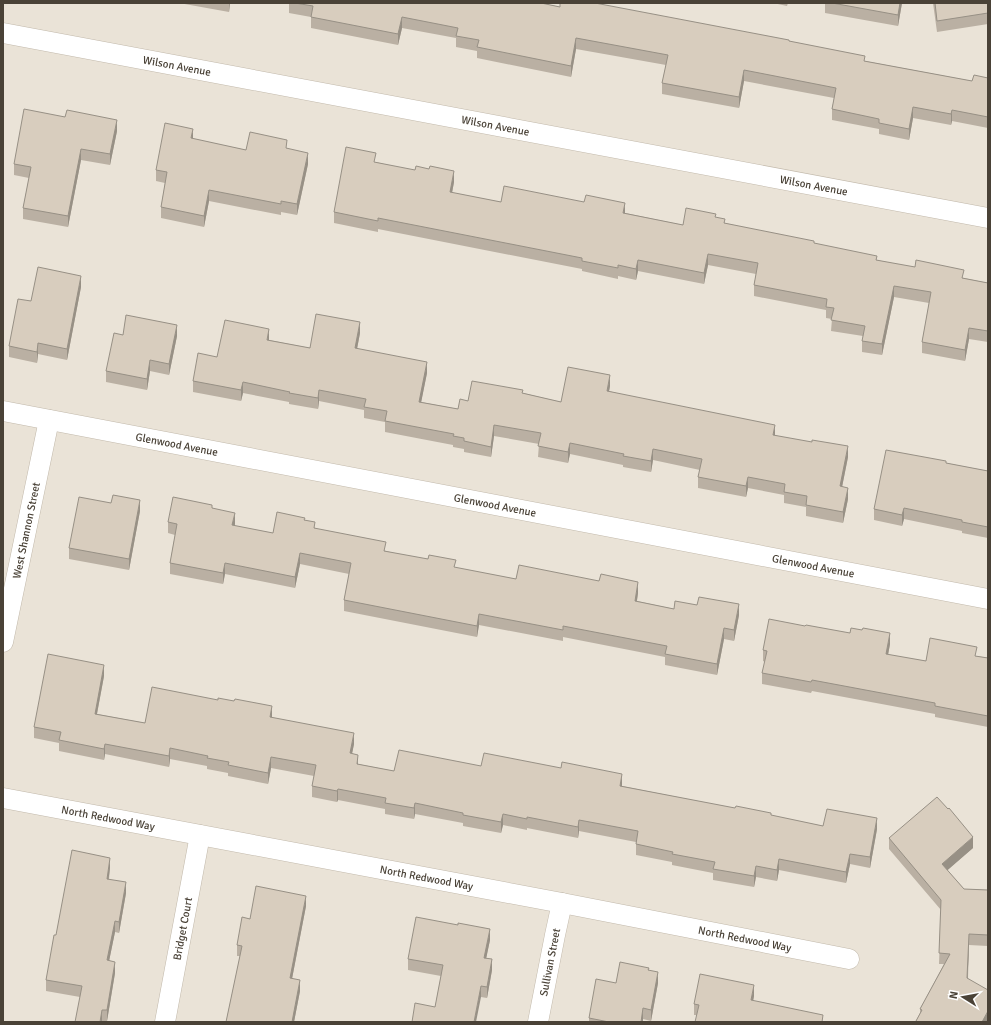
<svg xmlns="http://www.w3.org/2000/svg" width="991" height="1025" font-family="Signika,sans-serif">
	<style>
		.residential { fill: #eae3d7 }
		.lines { fill: none; stroke-linecap: round; stroke-linejoin: round }
		.street-casing { stroke: #c2b9ab; stroke-width: 21 }
		.street { stroke: #fff; stroke-width: 20 }
		.wall { fill: #bab0a3 }
		.shaded-wall { fill: #979085 }
		.building { fill: #d8cdbe; stroke: #979085 }
		.labels { text-anchor: middle; dominant-baseline: central; stroke-width: 3; stroke-linejoin: round; paint-order: stroke }
		.street-label { font-size: 11px; fill: #4a4237; stroke: #fff }
	</style>
	<rect width="100%" height="100%" fill="#f6f1e9"/>
	<path class="residential" d="M3,3H988V1022H3Z"/>
	<g class="lines">
		<defs>
			<g id="street">
				<path id="s1" d="M3,33L988,218"/>
				<path id="s2" d="M3,411L988,599"/>
				<path id="s3" d="M3,642L49,420"/>
				<path id="s4" d="M3,798L562,903L849,959"/>
				<path id="s5" d="M165,1022L200,835"/>
				<path id="s6" d="M538,1022L555,935L562,903"/>
			</g>
		</defs>
		<use href="#street" class="street-casing"/>
		<use href="#street" class="street"/>
	</g>
	<path class="wall" d="M179,3H230L229,12Z
		M281,3H541L560,7L789,41L865,61L972,81L988,78V128L952,121L951,125L913,118L909,140L879,134V129L832,120V109L834,98L744,81L739,108L662,94V83L666,65L576,49L571,77L477,58V51L456,47V38L402,28L398,45L311,28V17L289,13V4Z
		M773,3H788L787,6Z
		M825,3H902L898,26L825,13Z
		M933,3H988V24L937,32Z
		M117,131L110,165L81,160L68,227L23,219V208L29,178L14,175V164Z
		M193,139L246,150L287,148L308,164L297,215L281,212V215L209,201L204,227L161,218V207L165,183L156,181V170Z
		M376,162L454,182L452,193L501,202L625,213L683,225L716,218L725,223L814,243L877,260L988,283V342L969,339L965,361L922,353V342L929,303L894,297L882,355L862,352V341L863,336L831,331L832,319L826,318V310L754,296V285L756,274L708,265L704,284L638,271L636,280L618,276V279L582,271V269L378,229V232L334,223V212Z
		M81,287L67,360L38,354L37,363L9,357V346L31,301Z
		M360,333L357,349L427,373L421,402L458,409L468,401L523,393L561,402L610,386L609,391L775,435L848,457L842,487L848,499L843,523L806,516V507L784,503V495L748,488L746,497L698,488V477L700,470L653,460L651,472L623,467V465L570,454L568,463L538,457L539,444L494,436L491,457L464,452V449L453,447V445L385,432V422L364,418V410L319,401L318,409L289,404V402L243,393L241,401L193,392V381L217,357L269,340L310,348Z
		M123,335L177,336L169,375L150,371L147,390L106,382V371Z
		M946,463L988,471V538L962,533V531L904,519L902,526L874,520V509Z
		M212,508L235,524L234,526L273,533L305,520L315,528L386,551L456,568L516,579L638,593L637,601L674,609L739,615L734,641L724,639L717,675L665,665V657L563,637V641L479,625L477,637L344,611V600L349,574L300,564L295,588L225,574L223,584L170,574V563L175,535L168,533V522Z
		M140,511L129,570L69,559V548Z
		M890,644L888,655L926,661L977,656L988,658V727L935,717V714L812,691L811,693L762,684V673L765,662L763,661V650Z
		M104,676L97,714L145,723L272,718L354,744L352,753L358,764L394,771L481,766L622,785V786L823,826L877,829L870,868L850,864L846,883L779,870L777,881L756,877L754,887L713,880V873L672,865V862L636,855V842L579,831L578,838L527,828V830L503,825L501,833L463,826V823L415,814L414,819L385,814V809L338,800L337,802L312,797V786L314,776L271,768L268,784L228,776V773L207,769V766L170,759L169,767L105,754L104,760L59,751V743L34,738V727Z
		M889,838L973,848L947,870L964,889L988,890V946L969,945L968,978L988,1022H916V1021L920,1013V1009L944,964H939L941,910L889,849Z
		M110,868L109,879L126,893L119,933L115,932L109,961L115,973L107,1021H102L80,997L46,991V980L56,935Z
		M306,906L292,979L300,991L294,1022H226L240,956H237V945L250,919Z
		M490,940L486,958L492,970L487,998L481,997L435,1007L441,976L408,970V959Z
		M649,970L658,983L651,1021L643,1019V1022H589V1018L616,983Z
		M754,996L753,1001L823,1022L694,1015V1004Z"/>
	<path class="shaded-wall" d="M229,3H230L229,12Z
		M900,3H902L898,26V15Z
		M402,17V28L398,45V34Z
		M576,38V49L571,77V66Z
		M744,70V81L739,108V97Z
		M913,107V118L909,140V129Z
		M952,110V121L951,125V114Z
		M117,120V131L110,165V154Z
		M193,129V140L191,138Z
		M81,149V160L68,227V216Z
		M308,153V164L297,215V204Z
		M454,171V182L450,203V192Z
		M209,190V201L204,227V216Z
		M625,203V214L623,213Z
		M708,254V265L704,284V273Z
		M638,260V271L636,280V269Z
		M81,276V287L67,360V349Z
		M894,286V297L882,355V344Z
		M360,322V333L355,359V348Z
		M177,325V336L169,375V364Z
		M969,328V339L965,361V350Z
		M269,329V340H267Z
		M38,343V354L37,363V352Z
		M150,360V371L147,390V379Z
		M427,362V373L419,413V402Z
		M610,375V386L607,402V391Z
		M243,382V393L241,401V390Z
		M319,390V401L318,409V398Z
		M494,425V436L491,457V447Z
		M775,425V436L773,435Z
		M570,443V454L568,463V452Z
		M848,446V457L840,497V486Z
		M653,449V460L651,472V461Z
		M748,477V488L746,497V486Z
		M848,488V499L843,523V512Z
		M140,500V511L129,570V559Z
		M904,508V519L902,526V515Z
		M235,513V524L232,536V525Z
		M300,553V564L295,588V577Z
		M225,563V574L223,584V573Z
		M638,582V593L635,612V601Z
		M739,604V615L734,641V630Z
		M479,614V625L477,637V626Z
		M724,628V639L717,675V664Z
		M890,633V644L886,665V654Z
		M104,665V676L95,724V714Z
		M272,706V717L270,728V717Z
		M354,733V744L350,764V753Z
		M105,744V754L104,760V749Z
		M170,748V759L169,767V756Z
		M358,755V765L357,764Z
		M271,757V768L268,784V773Z
		M622,774V785L620,797V786Z
		M338,789V800L337,802V791Z
		M415,803V814L414,819V808Z
		M503,814V825L501,833V822Z
		M877,818V829L870,868V857Z
		M579,820V831L578,838V827Z
		M973,837V848L942,875V864Z
		M850,854V864L846,883V872Z
		M110,858V868L107,890V879Z
		M779,859V870L777,881V870Z
		M756,866V877L754,887V876Z
		M126,882V893L119,933V922Z
		M306,896V906L290,989V978Z
		M115,921V932L107,971V960Z
		M490,929V940L484,969V958Z
		M969,934V945L967,989V978Z
		M492,959V970L487,998V987Z
		M115,962V973L107,1021V1010Z
		M658,972V983L651,1021V1010Z
		M300,980V991L294,1022H292Z
		M754,985V996L751,1011V1000Z
		M481,986V997L476,1022H474Z
		M643,1008V1022H641Z
		M102,1010V1022H100Z
		M988,1011V1022H982Z"/>
	<path class="building" d="M295,3H541L560,7V3H595L789,40V41L865,56L864,61L972,81L974,75L988,78V117L952,110L951,114L913,107L909,129L879,123V119L832,109L836,88L744,70L739,97L662,83L668,55L576,38L571,66L477,47L479,40L456,36L458,28L402,17L398,34L311,17L313,6Z
		M832,3H900L898,15Z
		M935,3H988V13L937,21Z
		M24,109L65,117L67,110L117,120L110,154L81,149L68,216L23,208L31,167L14,164Z
		M165,123L193,129L191,138L246,150L250,132L287,140L286,148L308,153L297,204L281,201V204L209,190L204,216L161,207L167,172L156,170Z
		M346,147L376,153L374,162L415,170L416,166L429,169L430,166L454,171L450,192L501,202L504,186L584,202L586,195L625,203L623,213L683,225L686,208L716,214L715,217L725,219L724,223L814,241V243L877,256L876,260L915,267L916,260L964,270L962,278L988,283V331L969,328L965,350L922,342L931,292L894,286L882,344L862,341L865,326L831,320L834,308L826,307L827,299L754,285L758,263L708,254L704,273L638,260L636,269L618,265V268L582,261V258L378,218V221L334,212Z
		M38,267L81,276L67,349L38,343L37,352L9,346L18,299L31,301Z
		M316,314L360,322L355,348L427,362L419,402L458,409L460,399L468,401L472,381L523,390L522,393L561,402L568,367L610,375L607,391L775,425L773,435L812,442V440L848,446L840,486L848,488L843,512L806,505L807,496L784,492L785,484L748,477L746,486L698,477L702,459L653,449L651,461L623,456L624,454L570,443L568,452L538,446L541,433L494,425L491,447L464,441V438L453,436L454,434L385,421L387,411L364,407L366,399L319,390L318,398L289,393L290,392L243,382L241,390L193,381L198,353L217,357L225,320L269,329L267,340L310,348Z
		M126,315L177,325L169,364L150,360L147,379L106,371L114,333L123,335Z
		M886,450L946,461V463L988,471V527L962,522V520L904,508L902,515L874,509Z
		M113,495L140,500L129,559L69,548L79,497L111,503Z
		M173,497L212,505V508L235,513L232,525L273,533L277,512L305,518L304,520L315,522L314,528L386,542L384,551L428,559L429,555L456,560L454,567L516,579L519,565L599,581L601,574L638,582L635,601L674,609L675,601L697,605L699,597L739,604L734,630L724,628L717,664L665,654L667,646L563,626V630L479,614L477,626L344,600L351,563L300,553L295,577L225,563L223,573L170,563L177,524L168,522Z
		M769,619L805,626L806,625L850,633L851,628L862,630L863,628L890,633L886,654L926,661L930,638L977,647L975,656L988,658V716L935,706V703L812,680L811,682L762,673L767,651L763,650Z
		M48,654L104,665L95,714L145,723L152,687L218,700V698L234,701L235,699L272,706L270,717L354,733L350,753L358,755L357,764L394,771L399,750L481,766L484,753L561,768L562,762L622,774L620,786L735,808L736,806L771,813V815L823,826L827,809L877,818L870,857L850,854L846,872L779,859L777,870L756,866L754,876L713,869L715,862L672,854L673,852L636,844L638,831L579,820L578,827L527,817V819L503,814L501,822L463,815V813L415,803L414,808L385,803L386,798L338,789L337,791L312,786L316,765L271,757L268,773L228,765L229,762L207,758L208,756L170,748L169,756L105,744L104,749L59,740L61,732L34,727Z
		M937,797L948,809L949,808L973,837L942,864L964,889L988,890V935L969,934L967,978L988,990V1011L982,1022H918L916,1021L922,1010L920,1009L950,954L939,953L941,900L889,838Z
		M72,850L110,858L107,879L126,882L119,922L115,921L107,960L115,962L107,1010H102L100,1022H75L82,986L46,980L54,935H56Z
		M256,886L306,896L290,978L300,980L292,1022H226L242,946L237,945L242,917L250,919Z
		M416,917L458,925V923L490,929L484,958L492,959L487,987L481,986L474,1022H412L415,1003L435,1007L443,965L408,959Z
		M620,962L649,968L648,970L658,972L651,1010L643,1008L641,1022H609L589,1018L596,979L616,983Z
		M700,974L754,985L751,1000L823,1015L822,1022H695L699,1005L694,1004Z"/>
	<g class="labels">
		<g class="street-label">
			<text stroke="none"><textPath href="#s1" startOffset="177">Wilson Avenue</textPath></text>
			<text stroke="none"><textPath href="#s1" startOffset="501">Wilson Avenue</textPath></text>
			<text stroke="none"><textPath href="#s1" startOffset="825">Wilson Avenue</textPath></text>
			<text stroke="none"><textPath href="#s2" startOffset="177">Glenwood Avenue</textPath></text>
			<text stroke="none"><textPath href="#s2" startOffset="501">Glenwood Avenue</textPath></text>
			<text stroke="none"><textPath href="#s3" startOffset="114">West Shannon Street</textPath></text>
			<text stroke="none"><textPath href="#s2" startOffset="825">Glenwood Avenue</textPath></text>
			<text stroke="none"><textPath href="#s4" startOffset="107">North Redwood Way</textPath></text>
			<text stroke="none"><textPath href="#s4" startOffset="431">North Redwood Way</textPath></text>
			<text stroke="none"><textPath href="#s5" startOffset="95">Bridget Court</textPath></text>
			<text stroke="none"><textPath href="#s4" startOffset="755">North Redwood Way</textPath></text>
			<text stroke="none"><textPath href="#s6" startOffset="61">Sullivan Street</textPath></text>
		</g>
	</g>
	<rect width="991" height="1025" fill="none" stroke="#4a4237" stroke-width="8"/>
	<g transform="translate(963 997) rotate(281)" stroke="#ffffff" stroke-width="3" paint-order="stroke">
	<path d="M0-3L7 15L0 10L-7 15Z" fill="#4a4237"/>
	<text y="-6" font-size="11" font-weight="bold" text-anchor="middle" fill="#4a4237">N</text>
	</g>
</svg>
